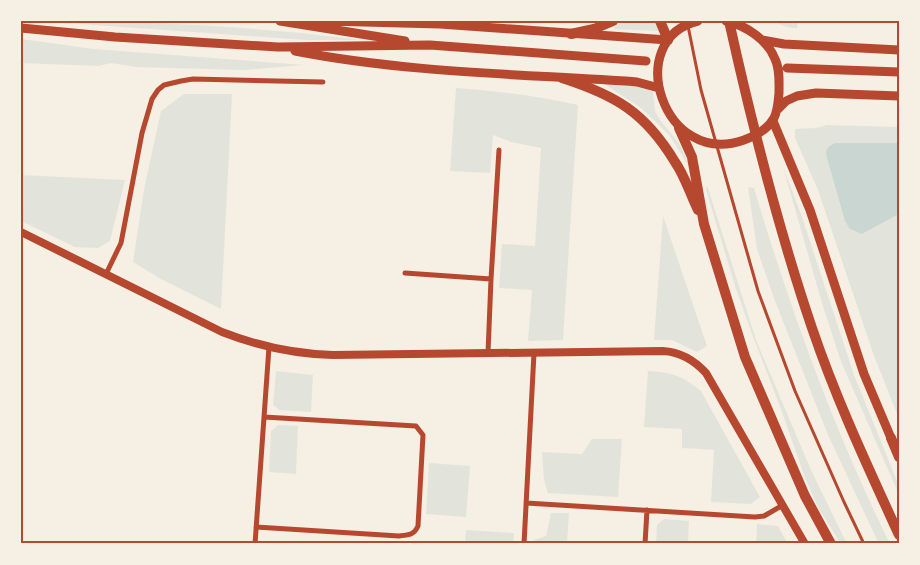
<svg xmlns="http://www.w3.org/2000/svg" width="920" height="565" font-family="Figtree,sans-serif">
	<style>
		.green { fill: #e2e4dc }
		.water { fill: #c9d6d2 }
		.lines { fill: none; stroke-linecap: round; stroke-linejoin: round }
		.service { stroke: #b5482f; stroke-width: 3 }
		.minor { stroke: #b5482f; stroke-width: 5 }
		.tertiary { stroke: #b5482f; stroke-width: 8 }
		.primary { stroke: #b5482f; stroke-width: 9 }
		.motorway { stroke: #b5482f; stroke-width: 10 }
		.neatline { fill: none; stroke: #b5482f; stroke-width: 2 }
	</style>
	<rect width="100%" height="100%" fill="#f6efe4"/>
	<path class="green" d="M38,21C146,21 254,26 361,40H306Z
		M622,21H655L659,30L658,31L613,29Z
		M776,21H798L797,28C789,28 782,27 776,21Z
		M21,39L94,49L304,65L244,70L135,67L111,63L99,66L21,63Z
		M603,83L641,86L653,92L655,111L660,120L681,146L691,170L670,136L658,124L641,108Z
		M456,88C497,91 538,96 578,105L563,340L528,341L532,290L499,288L502,244L535,246L541,148L511,142L493,135L490,173L450,171Z
		M184,94H232L221,309L159,278L133,262L144,189L161,111Z
		M827,125L899,127V143H835L826,155L845,220L850,229L862,234L899,214V419L873,353L818,190L795,138V129L816,128Z
		M783,167L801,214L854,375L899,486V495L840,359L822,303Z
		M21,175L125,180L110,241L98,248L75,247L21,221Z
		M707,185L756,340L811,470L847,544H841L819,509L805,478L781,409L752,334L736,289L706,190Z
		M748,187L754,188C790,309 834,430 890,544H879L828,435L775,301L757,249Z
		M663,216L707,346L697,352L672,340H654Z
		M276,371L313,375L311,412L279,410L273,405Z
		M648,371C671,372 683,376 701,391L760,497L751,504L711,502L714,450L682,448V429L644,427Z
		M278,425L298,426L296,474L269,472L271,431Z
		M592,439H622L618,497L548,493L544,480L542,452L582,454Z
		M429,463L470,466L466,517L426,514Z
		M551,513H569L567,544H534V540L546,536Z
		M664,519L689,521L688,544H656L657,525Z
		M757,524L778,526L788,544H756Z
		M466,530L514,533L513,544H465Z"/>
	<path class="water" d="M835,143H899V214L862,234L850,229L845,221L826,155C826,148 829,146 835,143Z"/>
	<g class="lines">
		<path class="service" d="M687,21L701,90L758,291L795,391L844,502L864,544"/>
		<path class="minor" d="M405,273L491,279
			M106,274L121,243L142,133L152,99L158,90L164,85L181,81L193,79L323,82
			M488,353L491,279L499,150
			M526,503L755,517L764,516L783,505
			M256,527L399,536C409,535 414,535 418,526L423,435L416,426L264,417
			M255,544L269,347
			M524,544L534,353
			M645,544L647,510"/>
		<path class="tertiary" d="M21,232L222,332C258,346 295,354 333,355L663,351C681,352 694,360 706,373L805,544"/>
		<path class="primary" d="M280,21L405,41
			M326,21L440,24L668,40
			M698,21C622,39 663,169 744,140C755,136 768,129 774,118C778,110 778,102 779,93C779,82 780,69 775,59C768,40 745,25 726,21
			M21,28L115,37L278,47L430,45L646,61
			M762,40L784,44L899,50
			M295,51C408,73 523,74 637,82L659,88
			M787,68L899,72
			M778,109L786,101L797,96L816,93L899,96
			M773,121L810,210L864,374L891,438"/>
		<path class="motorway" d="M660,21L668,40
			M729,21C752,125 778,228 812,328C836,399 868,467 899,535
			M571,34L594,29L613,21
			M562,78C615,95 645,112 675,162C685,176 690,194 698,210
			M679,128L692,157L704,224L745,357L805,496L831,544
			M891,438L899,457"/>
	</g>
	<rect width="920" height="565" fill="none" stroke="#f6efe4" stroke-width="45"/>
	<rect x="22" y="22" width="876" height="520" class="neatline"/>
</svg>
